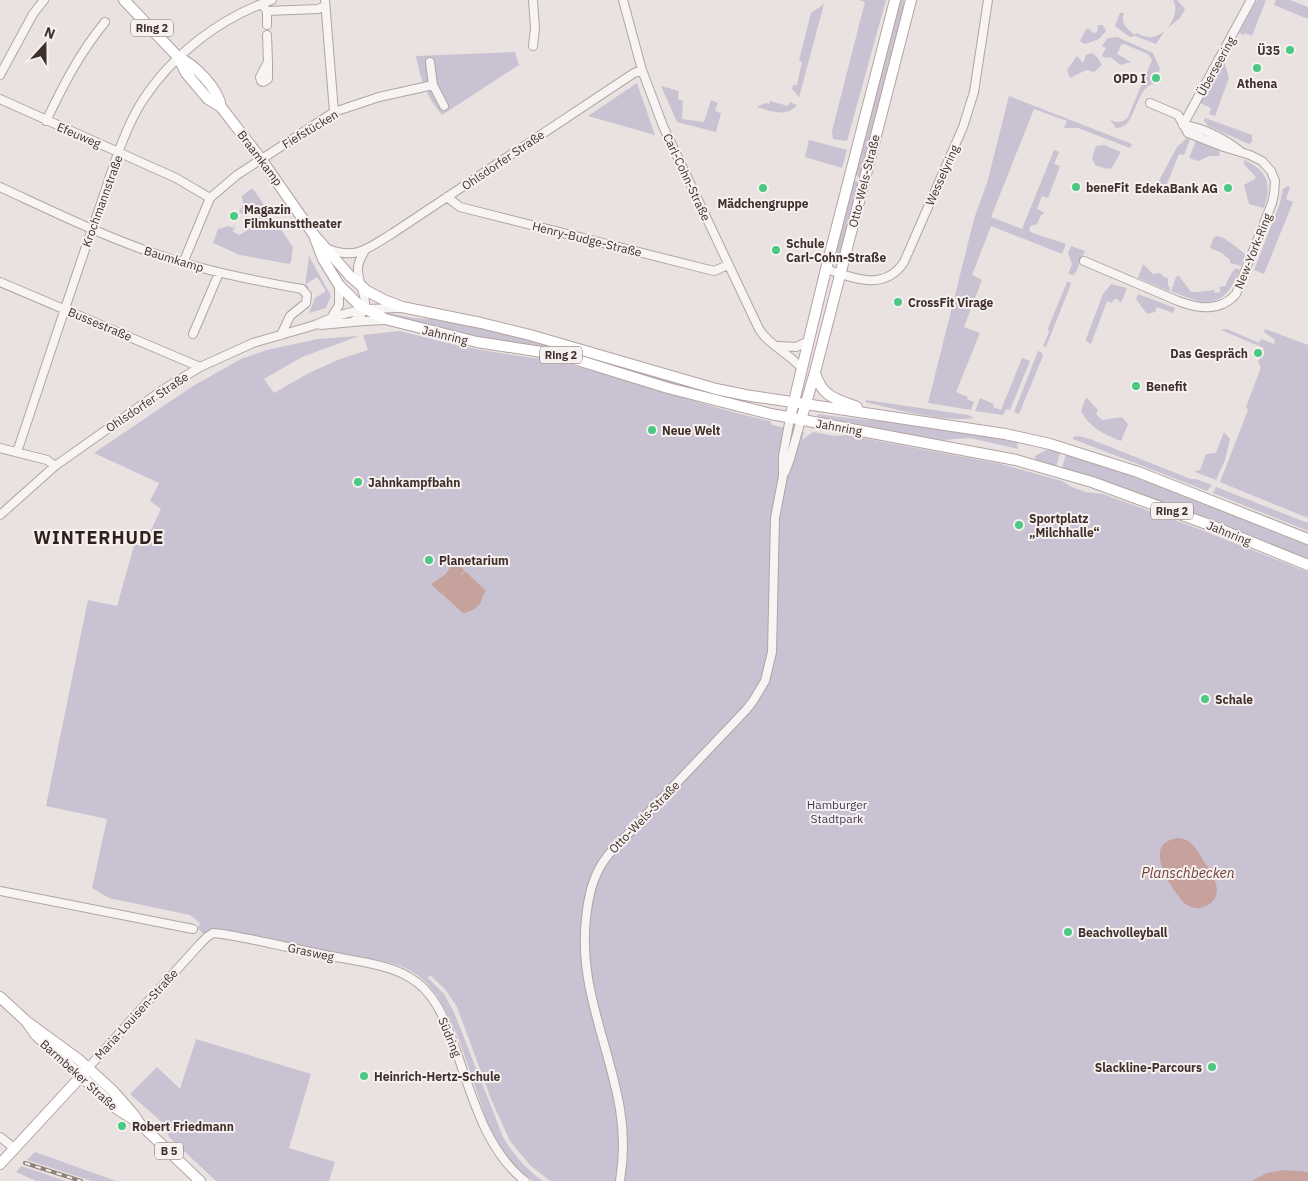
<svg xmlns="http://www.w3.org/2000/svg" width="1308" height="1181" font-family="'IBM Plex Sans',sans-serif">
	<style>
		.green { fill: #c8c2d2 }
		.water { fill: #c7a29d }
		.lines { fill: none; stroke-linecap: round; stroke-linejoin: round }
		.minor-casing { stroke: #b0a5a3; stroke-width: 10 }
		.major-casing { stroke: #b4a4a1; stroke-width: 12 }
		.minor { stroke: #f7f4f3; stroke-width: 8 }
		.major { stroke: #fff; stroke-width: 10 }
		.rail-casing { stroke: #92807b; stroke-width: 4 }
		.rail { stroke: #f6f1f0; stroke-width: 2; stroke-dasharray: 5.5; stroke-linecap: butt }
		.poi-dot { fill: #4bc882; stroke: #f6f1f0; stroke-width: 2 }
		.labels { text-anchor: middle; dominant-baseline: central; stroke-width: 4; stroke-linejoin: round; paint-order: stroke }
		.shield { fill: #f6f1f0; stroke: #776965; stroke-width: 1 }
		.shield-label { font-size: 11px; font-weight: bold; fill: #402f2a }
		.poi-label { font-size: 12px; font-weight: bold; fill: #402f2a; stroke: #f6f1f0; text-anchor: start }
		.street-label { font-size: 12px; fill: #402f2a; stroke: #f6f1f0 }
		.park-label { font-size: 12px; fill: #46385b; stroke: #f6f1f0 }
		.water-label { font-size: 14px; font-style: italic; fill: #723e36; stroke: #f6f1f0 }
		.district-label { font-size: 18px; font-weight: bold; letter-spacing: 1px; fill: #31211c; stroke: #f6f1f0 }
	</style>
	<rect width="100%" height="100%" fill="#e9e2e1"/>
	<path class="green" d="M859,0H886L847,141L833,139L832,131L865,2Z
		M898,0H904V11L861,178L853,174Z
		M1173,0H1177L1185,9L1180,18L1166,29L1156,44L1135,36L1130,37L1115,26L1120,13H1124C1120,23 1127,29 1135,35L1136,33C1141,35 1147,38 1152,37C1167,35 1181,13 1173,0Z
		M1257,0H1266L1252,36L1245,33L1244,35L1239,33Z
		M1276,0H1290L1308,7V19L1274,5Z
		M824,4L799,97L792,89L793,85H797L802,62L799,60L811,13Z
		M1098,25H1103L1106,31L1099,39L1085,44L1080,41L1086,29H1089L1093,33L1097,32Z
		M1117,37L1153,53L1160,69L1154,83C1133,90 1137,129 1116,128L1110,119C1117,124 1123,123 1128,117L1152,60L1148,54L1124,44L1121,45L1117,54L1131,62L1120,65L1111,57L1107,58L1103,57L1102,55L1106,48L1102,46L1108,38Z
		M515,52L519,65L442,115C426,95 421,82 416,56Z
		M1092,53L1097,57L1102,65L1094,72L1086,70L1070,78L1067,70L1077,56L1083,63L1086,55Z
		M1224,61L1229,78L1215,116L1209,114L1211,108L1200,103Z
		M637,83L655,135L588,116Z
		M661,86L679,91L678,99L683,101L682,119L704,122L711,100L718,103L715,111L721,113L716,132L677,122Z
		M1009,96L1132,144L1130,148L1078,128H1064L1067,121L1034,109L991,217L1022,229L1054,150L1059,152L1054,164L1060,166L1048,198L1042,196L1037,209L1043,212L1044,214L1041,215L1037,224L1030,226L1029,231C1041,237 1054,239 1066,244L1062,254L991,226L972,275L982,280L964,327L980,333L956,392L968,397L967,399L974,402L971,410L928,403L974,219L987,183Z
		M770,101L788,106L790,102L797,105C787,118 770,111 757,107L765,103L769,104Z
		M1205,118L1252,135V142L1249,144L1208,126L1204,121Z
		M1187,138L1190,139L1184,155L1179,154L1162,196L1155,188L1177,147Z
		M809,140L847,150L842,168L805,157Z
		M1196,141L1219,150L1220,156H1210L1198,161L1189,158Z
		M1104,145L1121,152L1111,169L1108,168L1107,169L1095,165L1092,158L1096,146Z
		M1244,160C1268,170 1272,185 1264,208L1249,204L1244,185L1255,179L1256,177L1243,163H1245Z
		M852,180L860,182L840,259L837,262L833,256Z
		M1288,186L1290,187L1286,199L1293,202L1264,274L1254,270L1280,203L1283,189Z
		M251,189H253L293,247L291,262L289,264L240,255L213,243L218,229L229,226L233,228L235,224L234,230L232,231L239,235C251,230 256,222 254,211L250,209L249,211L242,214L239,212L243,205L242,196Z
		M1218,236L1224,238L1244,253L1245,255L1241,266L1230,263V260L1222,253L1210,248L1214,237Z
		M1071,246L1085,251L1075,274L1073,275L1068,274L1072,264L1068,253Z
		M309,256L331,296L326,308L309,313L315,298L326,291L317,277L306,284L309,288L307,289L305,287Z
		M1143,264L1153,274L1160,273L1164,277L1168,278V285L1170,288L1169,291L1138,278Z
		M1236,268L1240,270C1222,311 1207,306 1171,291L1176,277L1179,276L1191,292H1198L1214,290L1215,293L1221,292L1219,287L1225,286L1232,272Z
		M1067,282H1070L1071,284L1046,347L1043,346L1049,332L1048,328Z
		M1111,284L1127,288L1121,303L1117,299H1114L1112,303L1107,301L1091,344L1086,341V339L1103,294Z
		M1138,294L1175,308L1173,313L1157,307L1155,312L1147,314L1136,299Z
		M383,312L414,318L448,320L557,346L732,397L722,398L697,391L562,350L492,340L454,333L400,318Z
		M1227,329L1259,343L1261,339L1274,344L1275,340L1264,332L1265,329L1308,345V518L1220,482L1248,410L1246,407L1261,367L1258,362L1264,348L1221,330Z
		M399,331C432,339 466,348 500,353C524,357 547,359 571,365C638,382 702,406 770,421L772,425L804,432L802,440L813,432L835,436L847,435L1001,464L1062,481L1072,487L1085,492L1103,494L1199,529L1308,572V1181H550L530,1165L510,1141L491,1099L457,1007L445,989L430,975L428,978L444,994L454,1012L503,1137C513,1154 526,1169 543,1181H533C519,1171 506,1157 497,1142C471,1096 459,997 411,971C393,961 369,959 349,955C311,948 274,941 237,933C225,932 213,927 203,934L198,928L200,923L190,915L109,898L92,888L107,819L46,806L88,600L117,606L134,546L146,541L161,509L150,501L159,483L94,453L193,386L241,359L267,350L318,339L359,336L302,357L264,379L274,393L309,373L340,359L368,350L363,335Z
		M1038,351L1041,352L1043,356L1019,414L1014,412Z
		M1022,358L1030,361L1010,410L1006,409L1003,415L975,411L980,398L994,404L993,407L1001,410Z
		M1086,397L1098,410L1096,414L1102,420L1122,417L1128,424L1121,441C1104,434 1090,428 1081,411Z
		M866,400L968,415L974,418C945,423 894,409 865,402Z
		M818,414C844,418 869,420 895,422C936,425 976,434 1017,442L1018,449L970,438L942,440L817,418Z
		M1224,432L1230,439L1225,460L1216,480L1195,472L1196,471L1200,470L1206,454L1216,453Z
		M1078,436L1090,439L1191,479H1196L1212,485L1207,491L1073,439V437Z
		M1048,449L1060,453L1056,467L1038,461L1035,458V456Z
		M1066,454L1149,482L1286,534L1308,544V560L1180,509L1062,468Z
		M1216,487L1308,523V531L1213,493Z
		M196,1039L311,1074L289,1148L335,1162L329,1181H216L169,1137L164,1124L130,1094L157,1067L180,1089Z
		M35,1152L116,1181H92L27,1160Z
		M21,1166L66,1181H36L16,1172Z"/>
	<path class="water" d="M454,560L464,570L459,579L465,571L486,591C481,596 483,602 478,606C474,611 468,610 464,614L442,594L449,589L441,594L431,584L446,574Z
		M1178,838C1193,839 1198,852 1205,863C1214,876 1226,896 1206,906C1198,910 1191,908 1184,903C1171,888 1140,843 1178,838Z
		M1284,1170L1308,1172V1181H1252L1267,1173Z"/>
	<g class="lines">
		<defs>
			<path id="minor" d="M325,0L334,112
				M623,0L642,70L663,126L759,329C769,346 790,353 802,369
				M264,7L267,11V25
				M267,11L318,9L325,6
				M267,35L268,62L260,77L261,81L263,82L268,79V62
				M533,46L535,28L533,0
				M430,62L433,85L444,106
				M0,75L33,14L44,0
				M0,99L176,178L210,198
				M46,121C64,84 79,54 105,22
				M1183,125L1251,0
				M1183,125C1202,127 1225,139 1240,151
				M0,187C50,210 99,234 150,252C200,270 251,280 302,289L307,295L306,303L290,316L281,335
				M447,197L460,207L714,271L728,265
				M328,249C357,260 368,248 393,233L634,73L642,70
				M1084,261L1178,301C1199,309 1220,312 1236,294L1272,203L1274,194L1275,181L1271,171L1262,161L1250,155L1224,147L1188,133L1178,115L1150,103
				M183,263L210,198L237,175L334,112L379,97L433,85
				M826,269C854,278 884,292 904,262L963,127L974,92L988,0
				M0,282L200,367
				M331,318L339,305V285
				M352,322C378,307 357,289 358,268C358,262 362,256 365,250
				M321,325L364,321L386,320
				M193,334L219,273
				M778,346L796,347L809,341
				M0,448L47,460L55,466
				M17,452C44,372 70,292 98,212C110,178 123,130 143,100C173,54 220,18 272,0
				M785,472L790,459L801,420
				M0,515L55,466L164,389L200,367L253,343L315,325L336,316L364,309L399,308
				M0,891L193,929
				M88,1068L200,944L207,937L213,933C226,934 238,937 250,939C275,944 300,950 325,955C349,960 388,964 409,977C434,991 445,1019 454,1045C471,1091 484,1149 525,1181
				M0,1137L14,1148
				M620,1181C624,1157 624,1133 620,1109C608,1039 576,983 587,910C590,889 595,871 609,854L746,710L753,701L765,681L772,652L775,518L783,476V456L790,418"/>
			<path id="major" d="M124,0L178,57L186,73L208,99L221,107L261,159L314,235L350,276L367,291L384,300L402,307L481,323L530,335L716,389L745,395L1005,434L1050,444L1138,472L1308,539
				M178,57C195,65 218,88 221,107
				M315,238L323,259L339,285L359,305L385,319L477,342L561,355L668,388L771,414L1016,460L1092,482L1141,500L1207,524L1308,565
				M815,373C822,397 836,399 857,407
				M790,418L826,269L895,0
				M801,420L815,372L911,0
				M0,997L26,1021L78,1059L113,1091L134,1115L138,1121
				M26,1021L36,1035L117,1109L138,1122L200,1181
				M0,1164L86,1071"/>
		</defs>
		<use href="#minor" class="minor-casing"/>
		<use href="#major" class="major-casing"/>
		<use href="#minor" class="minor"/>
		<use href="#major" class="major"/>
		<defs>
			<path id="rail" d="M25,1163L81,1181"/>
		</defs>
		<use href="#rail" class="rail-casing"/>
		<use href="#rail" class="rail"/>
	</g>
	<g class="poi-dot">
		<circle cx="1290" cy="50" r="5"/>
		<circle cx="1257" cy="68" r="5"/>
		<circle cx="1156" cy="78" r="5"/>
		<circle cx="1076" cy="187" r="5"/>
		<circle cx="763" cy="188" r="5"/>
		<circle cx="1228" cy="188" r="5"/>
		<circle cx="234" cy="216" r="5"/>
		<circle cx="776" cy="250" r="5"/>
		<circle cx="898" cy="302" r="5"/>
		<circle cx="1258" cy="353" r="5"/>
		<circle cx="1136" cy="386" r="5"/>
		<circle cx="652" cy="430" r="5"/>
		<circle cx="358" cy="482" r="5"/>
		<circle cx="1019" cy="525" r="5"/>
		<circle cx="429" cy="560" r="5"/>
		<circle cx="1205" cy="699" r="5"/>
		<circle cx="1068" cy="932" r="5"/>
		<circle cx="1212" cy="1067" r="5"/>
		<circle cx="364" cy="1076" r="5"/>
		<circle cx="122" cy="1126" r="5"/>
	</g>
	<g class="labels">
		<g class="shield">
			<rect x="131" y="19.5" width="42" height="17" rx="4"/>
			<rect x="540" y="346.5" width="42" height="17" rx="4"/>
			<rect x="1151" y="502.5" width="42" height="17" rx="4"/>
			<rect x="155" y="1142.5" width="28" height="17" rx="4"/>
		</g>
		<g class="shield-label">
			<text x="152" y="28">Ring 2</text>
			<text x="561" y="355">Ring 2</text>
			<text x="1172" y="511">Ring 2</text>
			<text x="169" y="1151">B 5</text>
		</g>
		<g class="poi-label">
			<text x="1280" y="50" text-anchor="end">Ü35</text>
			<text x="1146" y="78" text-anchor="end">OPD I</text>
			<text x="1257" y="83" text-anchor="middle">Athena</text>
			<text x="1086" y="187">beneFit</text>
			<text x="1218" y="188" text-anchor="end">EdekaBank AG</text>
			<text x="763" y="203" text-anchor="middle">Mädchengruppe</text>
			<text x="244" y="209">Magazin<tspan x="244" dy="14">Filmkunsttheater</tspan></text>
			<text x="786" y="243">Schule<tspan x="786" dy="14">Carl-Cohn-Straße</tspan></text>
			<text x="908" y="302">CrossFit Virage</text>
			<text x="1248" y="353" text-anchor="end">Das Gespräch</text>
			<text x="1146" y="386">Benefit</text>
			<text x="662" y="430">Neue Welt</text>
			<text x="368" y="482">Jahnkampfbahn</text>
			<text x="1029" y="518">Sportplatz<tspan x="1029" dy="14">„Milchhalle“</tspan></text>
			<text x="439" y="560">Planetarium</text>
			<text x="1215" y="699">Schale</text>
			<text x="1078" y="932">Beachvolleyball</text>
			<text x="1202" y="1067" text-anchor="end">Slackline-Parcours</text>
			<text x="374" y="1076">Heinrich-Hertz-Schule</text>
			<text x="132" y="1126">Robert Friedmann</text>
		</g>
		<g class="street-label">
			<text transform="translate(1216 66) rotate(-61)">Überseering</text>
			<text transform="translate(310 129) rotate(-31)">Fiefstücken</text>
			<text transform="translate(79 135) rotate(23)">Efeuweg</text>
			<text transform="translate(260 158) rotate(53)">Braamkamp</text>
			<text transform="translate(503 160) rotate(-34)">Ohlsdorfer Straße</text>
			<text transform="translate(942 175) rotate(-66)">Wesselyring</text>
			<text transform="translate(687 177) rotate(65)">Carl-Cohn-Straße</text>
			<text transform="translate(864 181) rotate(-76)">Otto-Wels-Straße</text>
			<text transform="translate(102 201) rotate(-70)">Krochmannstraße</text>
			<text transform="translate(587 239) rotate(14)">Henry-Budge-Straße</text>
			<text transform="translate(1253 251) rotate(-68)">New-York-Ring</text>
			<text transform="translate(174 259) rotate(17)">Baumkamp</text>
			<text transform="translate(100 324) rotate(23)">Bussestraße</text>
			<text transform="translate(445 335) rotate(14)">Jahnring</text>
			<text transform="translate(147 402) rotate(-34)">Ohlsdorfer Straße</text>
			<text transform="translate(839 427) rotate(10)">Jahnring</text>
			<text transform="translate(1229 533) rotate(22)">Jahnring</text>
			<text transform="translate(644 817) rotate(-46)">Otto-Wels-Straße</text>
			<text transform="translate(311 952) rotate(12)">Grasweg</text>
			<text transform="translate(136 1014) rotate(-48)">Maria-Louisen-Straße</text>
			<text transform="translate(450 1037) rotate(68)">Südring</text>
			<text transform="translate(79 1075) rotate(42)">Barmbeker Straße</text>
		</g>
		<g class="park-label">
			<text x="837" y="804">Hamburger<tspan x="837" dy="14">Stadtpark</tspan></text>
		</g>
		<g class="water-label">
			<text x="1188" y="873">Planschbecken</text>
		</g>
		<g class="district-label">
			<text x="99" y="537">WINTERHUDE</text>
		</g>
	</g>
	<g transform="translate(45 45) rotate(21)" stroke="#f6f1f0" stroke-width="4" paint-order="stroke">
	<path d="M0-4L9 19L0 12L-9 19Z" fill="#402f2a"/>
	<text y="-8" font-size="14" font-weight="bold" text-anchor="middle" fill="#402f2a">N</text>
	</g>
</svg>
